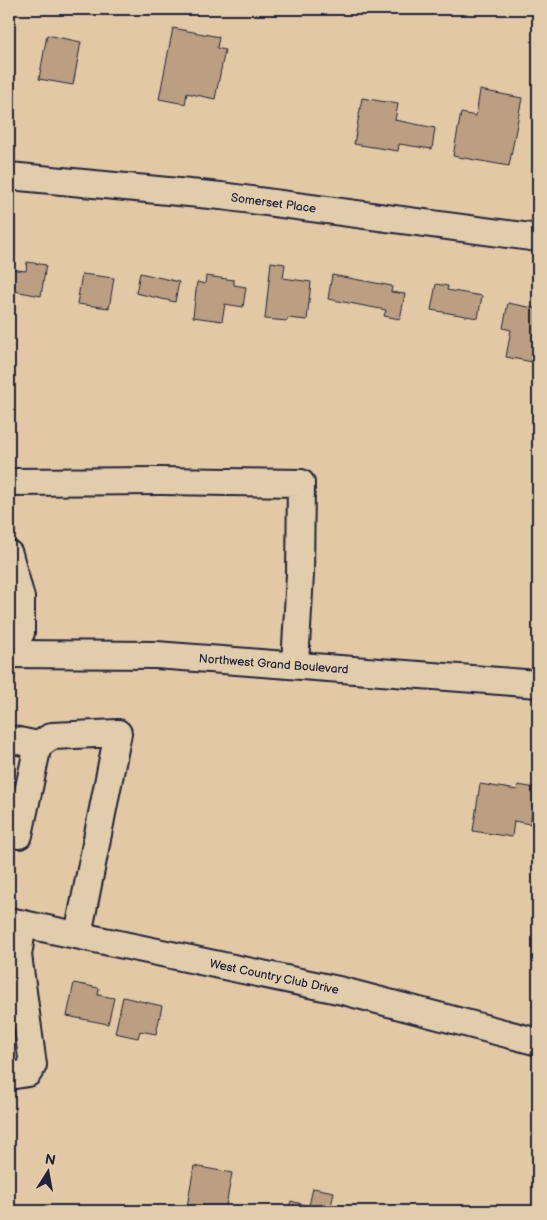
<svg xmlns="http://www.w3.org/2000/svg" width="547" height="1220" font-family="'Balsamiq Sans',sans-serif">
	<style>
		.building { fill: #bc9f82; stroke: #22223b }
		.lines { fill: none; stroke-linecap: round; stroke-linejoin: round }
		.minor-casing { stroke: #22223b; stroke-width: 30 }
		.minor { stroke: #e1cdac; stroke-width: 26 }
		.labels { text-anchor: middle; dominant-baseline: central; stroke-width: 4; stroke-linejoin: round; paint-order: stroke }
		.street-label { font-size: 12px; fill: #22223b; stroke: #e1cdac }
	</style>
	<rect width="100%" height="100%" fill="#e2c8a5"/>
	<filter id="ink" filterUnits="userSpaceOnUse"><feTurbulence type="fractalNoise" baseFrequency=".02" numOctaves="2"/><feDisplacementMap in="SourceGraphic" scale="10" xChannelSelector="R" yChannelSelector="G"/><feConvolveMatrix kernelMatrix="1 2 1 2 8 2 1 2 1" color-interpolation-filters="sRGB"/></filter>
	<g filter="url(#ink)">
		<path class="building" d="M173,28L219,37L217,48L225,50L215,99L187,93L185,104L159,99Z
			M47,35L81,42L73,85L39,79Z
			M480,90L522,98L509,166L453,156L461,113L476,116Z
			M362,98L398,104L395,120L435,128L432,149L399,144L398,151L354,144Z
			M27,262L46,265L41,296L9,290V269L26,271Z
			M271,262L285,264L283,278L311,282L307,320L288,318L287,321L265,319Z
			M140,273L179,282L175,302L136,293Z
			M82,274L114,278L109,308L77,304Z
			M332,275L392,286L391,292L405,294L400,319L384,316L386,310L328,299Z
			M206,276L234,280V285L246,287L243,307L225,304L222,321L193,317L197,282L205,284Z
			M436,284L448,286L447,290L482,296L478,318L431,310Z
			M508,303L538,309V363L506,357L511,330L503,328Z
			M480,784L517,790L518,785L536,788L530,824L514,821L512,837L473,831Z
			M74,983L99,988L98,995L114,998L108,1024L67,1016Z
			M123,997L162,1006L156,1034L140,1031L138,1038L115,1033Z
			M194,1166L232,1173L225,1211H213L187,1207Z
			M313,1188L334,1192L330,1211H288L291,1201L309,1206Z"/>
		<g class="lines">
			<defs>
				<g id="minor">
					<path id="s1" d="M9,176L221,196L538,238"/>
					<path d="M9,482L161,481L301,483L300,574L295,664"/>
					<path d="M9,554L21,598V633L9,648"/>
					<path id="s2" d="M9,654L156,655L538,684"/>
					<path d="M9,739L38,745L19,835L9,833"/>
					<path d="M38,745L52,736L118,733L78,935"/>
					<path id="s3" d="M9,921L343,991L538,1042"/>
					<path d="M9,1076L28,1073L33,1065L18,955L23,924"/>
				</g>
			</defs>
			<use href="#minor" class="minor-casing"/>
			<use href="#minor" class="minor"/>
		</g>
	</g>
	<g class="labels">
		<g class="street-label">
			<text stroke="none"><textPath href="#s1" startOffset="266">Somerset Place</textPath></text>
			<text stroke="none"><textPath href="#s2" startOffset="265">Northwest Grand Boulevard</textPath></text>
			<text stroke="none"><textPath href="#s3" startOffset="271">West Country Club Drive</textPath></text>
		</g>
	</g>
	<rect width="547" height="1220" fill="none" stroke="#e1cdac" stroke-width="30"/>
	<rect x="15" y="15" width="517" height="1190" fill="none" stroke="#22223b" stroke-width="2" filter="url(#ink)"/>
	<g transform="translate(48 1172) rotate(11)" stroke="#e1cdac" stroke-width="4" paint-order="stroke">
	<path d="M0-4L9 19L0 12L-9 19Z" fill="#22223b"/>
	<text y="-8" font-size="14" font-weight="bold" text-anchor="middle" fill="#22223b">N</text>
	</g>
</svg>
